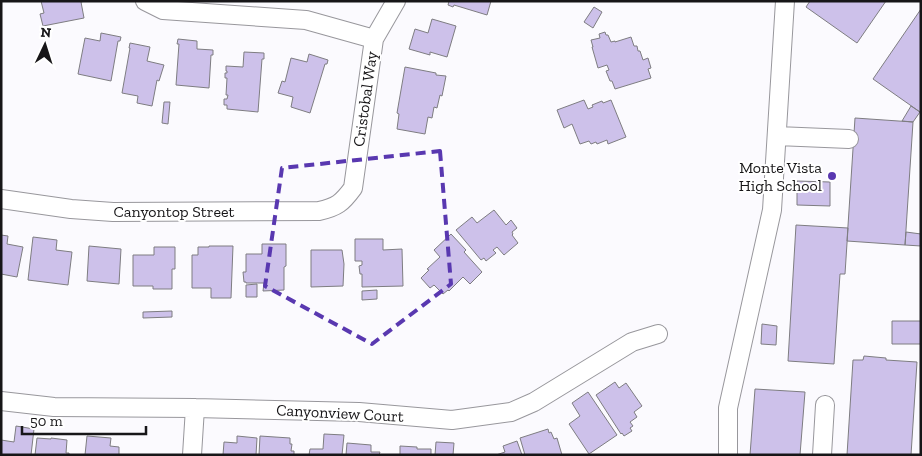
<svg xmlns="http://www.w3.org/2000/svg" width="922" height="456" font-family="'Zilla Slab',serif">
	<style>
		.building { fill: #cdc1ea; stroke: #7e7d81 }
		.lines { fill: none; stroke-linecap: round; stroke-linejoin: round }
		.minor-casing { stroke: #98979c; stroke-width: 20 }
		.minor { stroke: #fff; stroke-width: 18 }
		.marked { fill: none; stroke: #5938b0; stroke-width: 4; stroke-dasharray: 10 6; stroke-linejoin: round }
		.poi-dot { fill: #5938b0; stroke: #fff; stroke-width: 2 }
		.labels { text-anchor: middle; dominant-baseline: central; stroke-width: 4; stroke-linejoin: round; paint-order: stroke }
		.street-label { font-size: 16px; fill: #171618; stroke: #fff }
		.poi-label { font-size: 16px; fill: #171618; stroke: #fff; text-anchor: end }
	</style>
	<rect width="100%" height="100%" fill="#fbfafe"/>
	<path class="building" d="M41,1H85L81,2L84,18L43,26L40,14L44,13Z
		M449,1H491L487,15L454,5L453,7L448,5Z
		M810,1H886L857,43L806,7Z
		M594,7L602,12L593,28L584,22Z
		M921,9V111L920,112L873,79Z
		M432,19L456,26L447,57L430,52V55L409,49L415,29L428,33Z
		M605,32L606,35H608L611,42L615,41V42L631,37L634,46H637L638,51H640L643,60L648,58L651,68L648,69L651,78L615,89L612,81H610L606,71L609,70L607,65L598,68L592,47H593L591,40L600,38L599,34Z
		M101,33L121,37L120,41H118L111,81L78,74L85,38L100,41Z
		M178,39L197,41V49L213,50V55H211L209,88L176,85L179,44H177Z
		M130,43L150,47L147,61L164,65L159,81L157,80L152,106L137,103L138,96L122,93L130,48H129Z
		M244,52L264,53V59H262L258,112L227,109V105H224V99H227L228,95H226L227,78H225V73H227V71H226V66L243,67Z
		M309,54L328,60L327,64H325L310,113L291,107L293,97L278,93L282,81L285,82L291,58L307,62Z
		M405,67L436,73V75L446,76L442,96L440,95L437,108L434,107L432,118L428,117L425,134L397,129L399,114L397,113Z
		M584,100L588,109L593,107L592,105L602,101L603,103L611,100L626,137L608,144L607,140L597,144L596,142L591,144L589,141L580,144L572,124L564,128L557,110Z
		M164,102H170L168,124L162,123Z
		M911,106L920,112L913,122L902,121Z
		M855,118L913,122L905,245L847,241Z
		M797,181L830,182V206L797,205Z
		M494,210L506,225L511,220L517,228L512,232L513,234L512,235L518,243L504,255L497,247L493,250L496,253L486,261L484,258L481,260L456,230L472,217L477,223Z
		M796,225L848,228L845,274H840L834,364L788,361Z
		M906,232L921,234V246L905,245Z
		M451,234L466,250L464,252L482,272L470,284L463,277L449,291L448,290L443,294L434,285L430,288L421,278L429,270L427,269L440,257L434,250Z
		M1,235L8,236L7,244L23,247L17,277L1,274Z
		M33,237L57,240L56,250L72,252L68,285L28,280Z
		M355,239H383V250L402,249L403,286L362,287V274H360L359,266L362,265V261H355Z
		M262,244H286V266L284,267V290L263,291L264,283H246V282H244L243,272H246V254H262Z
		M89,246L121,249L119,284L87,281Z
		M209,246H233L231,298H211V288H192V255H198V247H209Z
		M154,247H175V269H172V289H153V286H133V255H154Z
		M311,250H342L344,264L343,286L311,287Z
		M257,284V297H246V285Z
		M377,290V299L362,300V291Z
		M172,311V317L143,318V312Z
		M892,321H921V344H892Z
		M762,324L777,326L776,345L761,344Z
		M864,356L886,358V360L917,362L911,455H847L853,360H863Z
		M615,382L619,388L626,383L642,406L634,412L637,417L630,422L633,426L630,428L632,431L624,436L622,433L621,434L596,395Z
		M755,389L805,392L800,455H750Z
		M588,392L617,435L589,454L569,424L580,416L572,403Z
		M16,426L34,429L31,455H1V440L14,442Z
		M548,429L549,433L551,432L554,439L557,438L562,455H525L520,438Z
		M324,434L344,435L342,455H309L310,449H323Z
		M87,436L111,438L110,446L119,447V455H85Z
		M237,436L257,438L256,455H223L224,442L237,443Z
		M260,436L290,438V444H292L291,451H294V455H259Z
		M37,438L51,439V438L67,440L66,453H69V455H35Z
		M517,441L522,455H496L505,452L503,446Z
		M436,442L454,443L453,455H435Z
		M347,443L371,445V452H380L379,455H346Z
		M400,446L417,447V449H431V455H400Z"/>
	<g class="lines">
		<defs>
			<path id="minor" d="M145,1L163,10L306,20L374,39
				M777,136L849,139
				M1,199L71,209L113,212L319,211C337,207 342,203 353,188L374,39L396,1
				M1,401L54,407L195,408L359,412L452,420L511,412L534,402L632,342L658,334
				M192,455L195,408
				M728,455V408L772,210L785,1
				M822,455L825,405"/>
		</defs>
		<use href="#minor" class="minor-casing"/>
		<use href="#minor" class="minor"/>
	</g>
	<path class="marked" d="M440,151L451,284L372,344L265,286L282,168Z"/>
	<circle class="poi-dot" cx="832" cy="176" r="5"/>
	<g class="labels">
		<g class="street-label">
			<text transform="translate(365 99) rotate(-82)">Cristobal Way</text>
			<text x="174" y="211">Canyontop Street</text>
			<text transform="translate(340 413) rotate(3)">Canyonview Court</text>
		</g>
		<g class="poi-label">
			<text x="822" y="167">Monte Vista<tspan x="822" dy="18">High School</tspan></text>
		</g>
	</g>
	<rect width="922" height="456" fill="none" stroke="#171618" stroke-width="5"/>
	<g transform="translate(45 45) rotate(4)" stroke="#ffffff" stroke-width="4" paint-order="stroke">
	<path d="M0-4L9 19L0 12L-9 19Z" fill="#171618"/>
	<text y="-8" font-size="14" font-weight="bold" text-anchor="middle" fill="#171618">N</text>
	</g>
	<path d="M22 426v8h124v-8" fill="none" stroke="#171618" stroke-width="2.5"/>
	<text x="30" y="426" font-size="15" fill="#171618" stroke="#ffffff" stroke-width="4" paint-order="stroke">50 m</text>
</svg>
